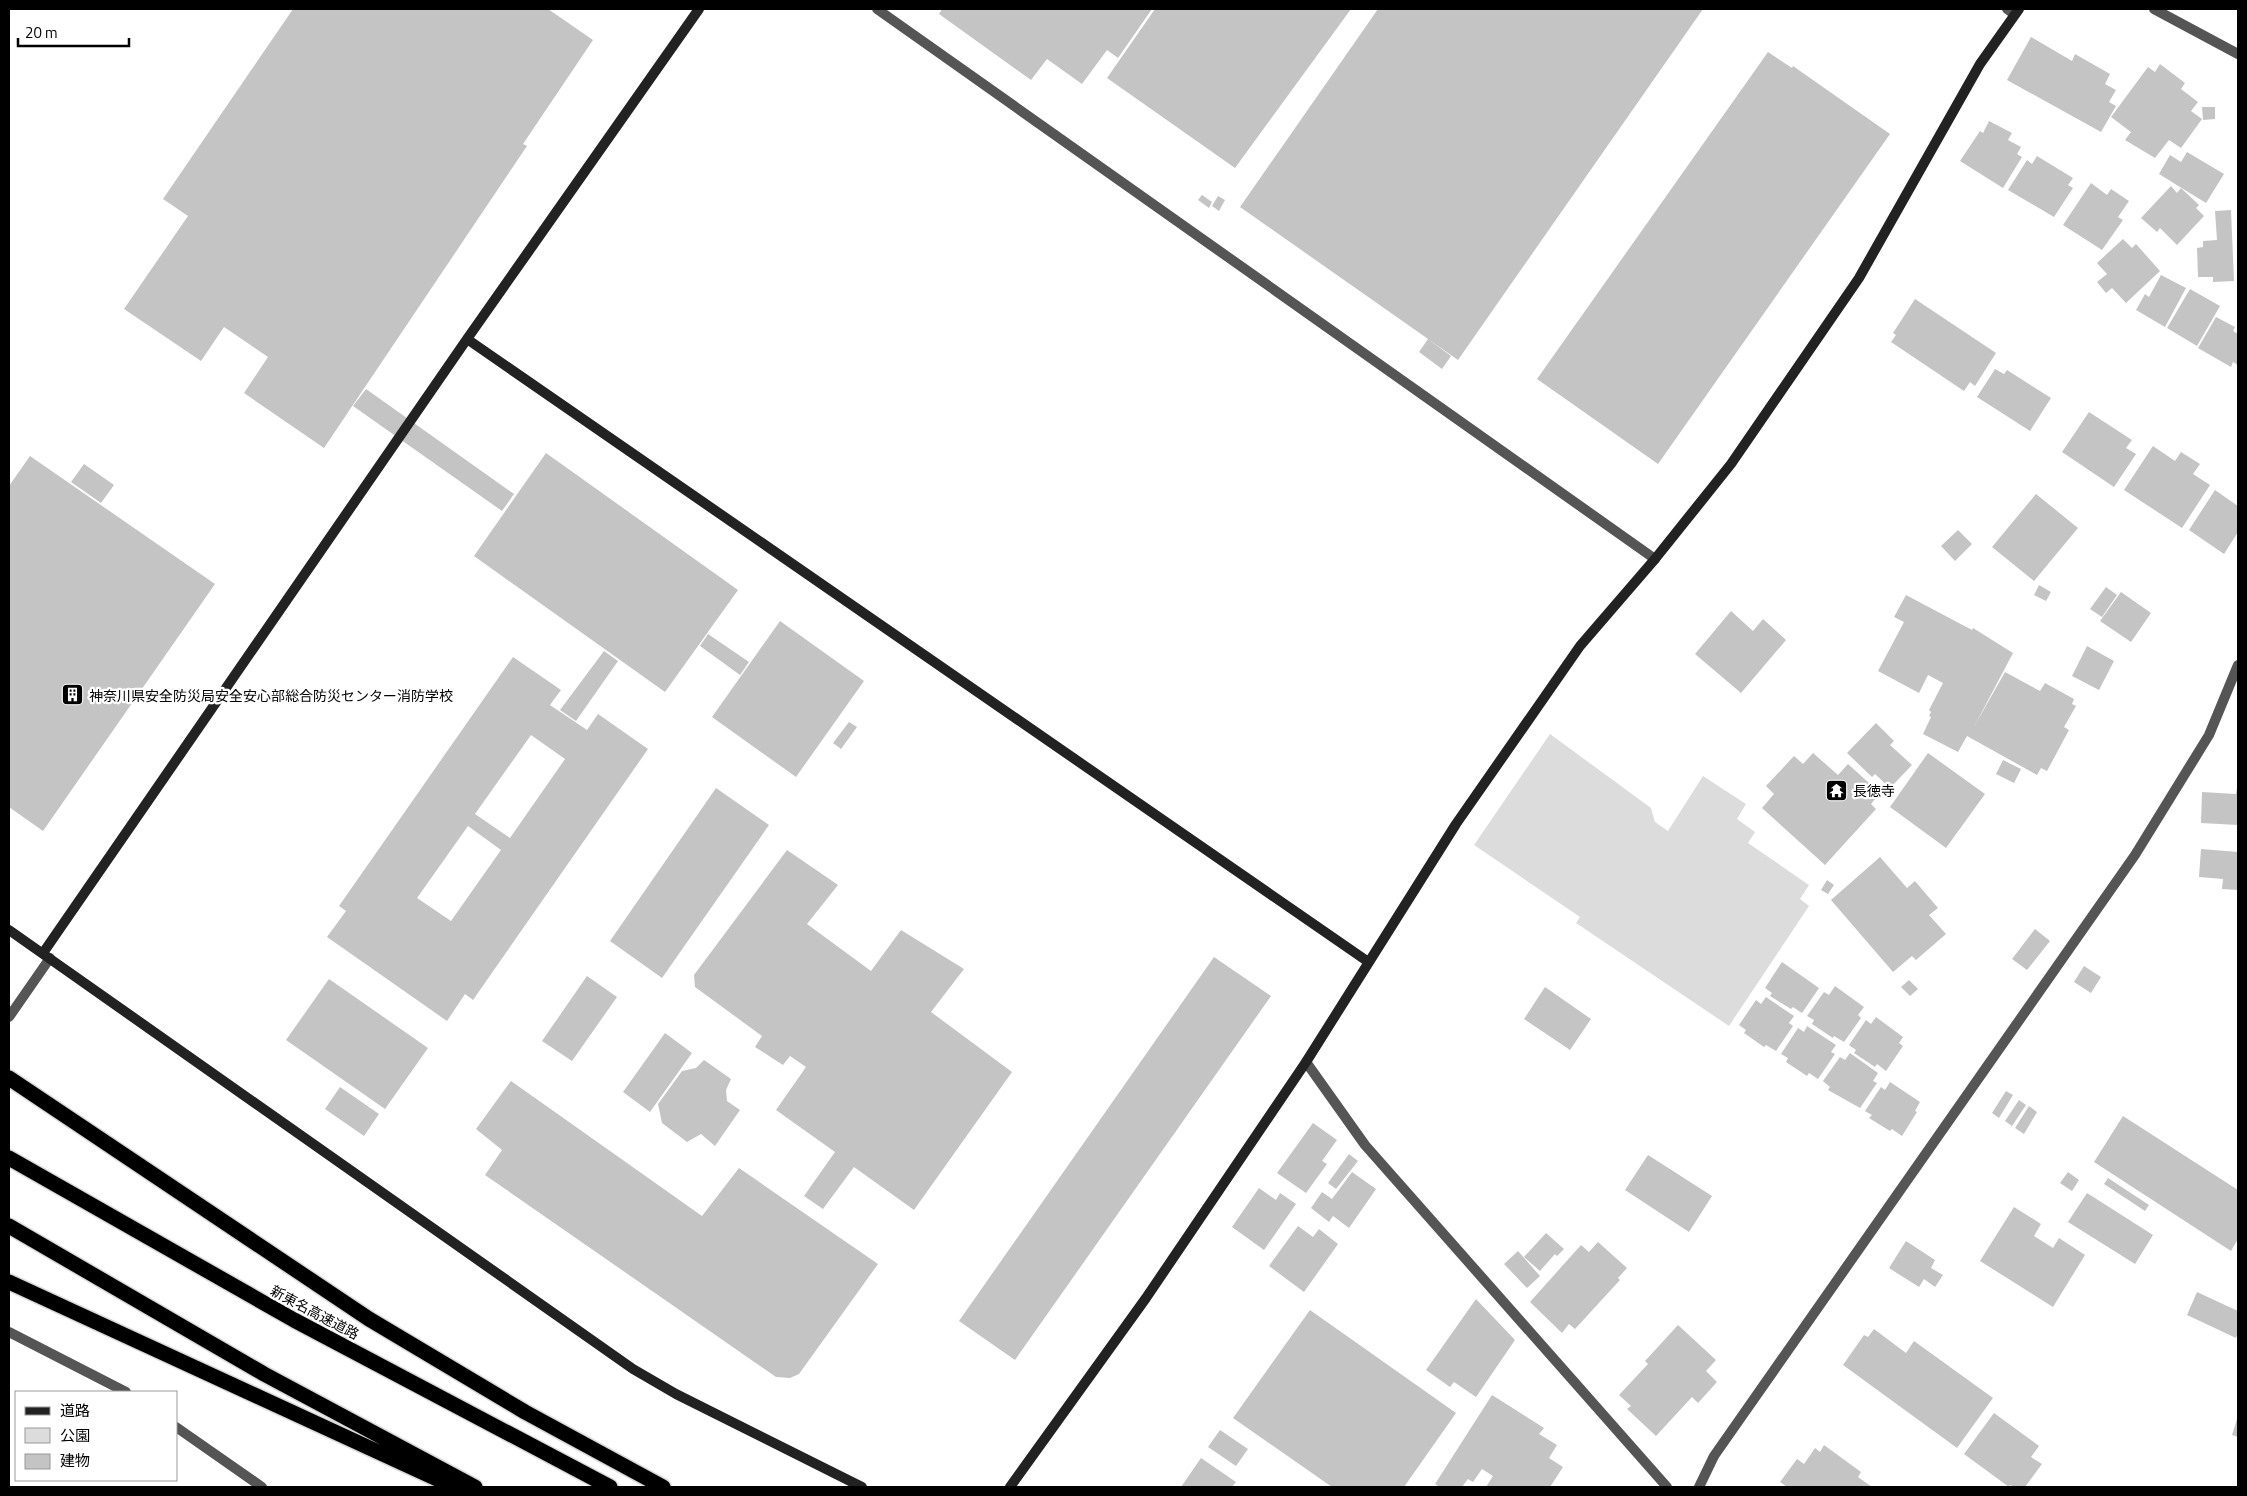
<svg xmlns="http://www.w3.org/2000/svg" width="2247" height="1496" font-family="'Titillium Web','Noto Sans JP',sans-serif">
	<style>
		.green { fill: #dcdcdc }
		.building { fill: #c4c4c4; fill-rule: evenodd }
		.lines { fill: none; stroke-linecap: round; stroke-linejoin: round }
		.highway-casing { stroke: #dbdbdb; stroke-width: 18 }
		.street { stroke: #555; stroke-width: 10 }
		.secondary { stroke: #222; stroke-width: 10 }
		.highway { stroke: #000; stroke-width: 15 }
		.labels { text-anchor: middle; dominant-baseline: central; stroke-width: 4.5; stroke-linejoin: round; paint-order: stroke }
		.poi-label { font-size: 14px; fill: #000; stroke: #fff; text-anchor: start }
		.street-label { font-size: 14px; fill: #000; stroke: #fff }
	</style>
	<rect width="100%" height="100%" fill="#fff"/>
	<path class="green" d="M1550,734L1651,808L1655,822L1668,831L1703,776L1746,804L1737,819L1755,832L1748,843L1809,885L1800,899L1809,906L1729,1026L1576,923L1580,917L1474,845Z"/>
	<path class="building" d="M293,9H548L593,40L523,144L527,146L324,448L244,393L268,357L224,327L201,361L124,309L188,216L163,199Z
		M942,9H1152L1118,58L1107,50L1082,84L1047,59L1031,80L939,14Z
		M1155,9H1351L1235,168L1107,78Z
		M1378,9H1703L1458,360L1240,207Z
		M2031,37L2072,61L2075,54L2110,74L2105,84L2116,90L2109,102L2116,106L2101,132L2007,80Z
		M1768,52L1792,68L1793,66L1890,134L1658,464L1537,379Z
		M2160,64L2185,83L2181,89L2198,102L2191,111L2202,119L2181,148L2169,140L2155,158L2125,140L2131,132L2111,117L2148,67L2155,72Z
		M2202,107H2215V119L2203,120Z
		M1989,121L2012,133L2008,140L2021,147L2017,154L2022,157L2003,188L1960,161L1980,131L1983,133Z
		M2187,152L2224,174L2206,203L2159,174L2170,155L2181,162Z
		M2037,156L2073,178L2068,185L2073,188L2054,217L2008,190L2027,160L2032,164Z
		M2091,183L2107,195L2111,189L2129,201L2118,217L2123,220L2102,250L2063,225Z
		M2171,186L2177,193L2181,188L2199,205L2196,208L2204,216L2177,245L2160,228L2157,232L2141,218Z
		M1202,195L1212,202L1209,208L1198,200Z
		M1218,196L1225,200L1219,211L1212,206Z
		M2231,210L2234,281L2213,282V277H2198L2197,248L2203,247V241L2217,240L2215,211Z
		M2123,239L2132,248L2136,244L2160,271L2126,303L2112,288L2106,293L2097,282L2107,274L2097,263Z
		M2161,275L2186,288L2165,327L2136,310L2145,294L2149,297Z
		M2190,289L2220,306L2197,346L2167,328Z
		M1915,299L1996,353L1975,386L1970,382L1964,391L1891,342L1896,335L1893,333Z
		M2216,317L2235,327L2233,331L2238,334V365L2233,362L2231,367L2198,348Z
		M1428,339L1451,356L1442,369L1419,352Z
		M1995,369L2004,374L2007,370L2051,398L2030,431L1977,397Z
		M366,389L514,494L502,511L353,406Z
		M2089,412L2132,440L2126,448L2136,454L2114,487L2062,452Z
		M2153,446L2175,461L2181,452L2200,464L2193,474L2210,485L2182,528L2124,490Z
		M546,453L738,590L665,692L474,556Z
		M30,456L215,584L43,831L9,807V486Z
		M84,464L114,485L101,503L71,482Z
		M2215,490L2238,506V532L2224,554L2189,530Z
		M2036,494L2078,528L2034,581L1992,547Z
		M1958,530L1972,544L1955,561L1941,546Z
		M2039,585L2051,592L2046,601L2034,595Z
		M2106,587L2117,595L2102,617L2090,609Z
		M2121,592L2151,613L2131,642L2100,621Z
		M1906,595L1972,630L1973,628L2013,653L1975,725L2005,672L2040,691L2045,683L2074,699L2072,704L2076,706L2064,727L2069,730L2047,771L2041,768L2037,775L1967,736L1958,752L1923,734L1931,717L1929,716L1931,712L1929,710L1943,683L1928,675L1919,693L1878,671L1904,622L1894,617Z
		M1731,611L1753,631L1763,619L1786,640L1741,693L1695,654Z
		M780,621L864,681L796,777L712,717Z
		M708,634L749,662L740,675L700,646Z
		M2087,646L2114,661L2099,690L2072,676Z
		M604,651L618,661L576,721L560,710Z
		M513,657L561,690L550,705L587,730L598,714L648,749L473,1000L465,994L447,1021L327,937L346,911L339,906ZM531,735L565,759L510,838L475,814ZM468,826L501,850L451,921L417,898Z
		M849,722L857,727L841,749L833,743Z
		M1876,723L1894,741L1890,745L1912,765L1890,788L1875,774L1872,777L1847,753Z
		M1813,753L1838,775L1848,764L1880,793L1871,804L1876,809L1825,865L1762,808L1774,794L1766,786L1794,756L1803,764Z
		M1928,753L1985,794L1946,848L1890,807Z
		M2003,760L2021,769L2014,783L1996,774Z
		M716,788L769,825L662,978L610,941Z
		M2237,788L2238,825L2201,823L2202,792L2236,794Z
		M2201,849L2238,852V890L2222,889L2223,879L2199,877Z
		M787,850L838,885L807,924L871,971L901,930L964,969L931,1012L1012,1072L914,1210L854,1167L823,1209L804,1196L835,1152L776,1110L806,1067L790,1056L783,1065L755,1047L762,1036L695,987L694,975Z
		M1880,857L1907,888L1915,881L1938,908L1929,915L1946,934L1916,960L1912,956L1893,972L1831,900Z
		M1827,880L1834,885L1828,894L1821,890Z
		M2035,929L2050,941L2027,970L2012,959Z
		M1214,957L1271,996L1015,1360L959,1321Z
		M1782,962L1819,988L1802,1013L1793,1007L1791,1009L1770,996L1772,993L1765,988Z
		M2084,966L2101,977L2091,993L2074,982Z
		M587,976L617,997L572,1061L542,1041Z
		M329,979L428,1048L385,1109L286,1040Z
		M1909,980L1918,989L1910,996L1901,987Z
		M1835,986L1864,1007L1858,1015L1861,1018L1844,1042L1834,1036L1833,1038L1812,1024L1814,1020L1807,1016L1824,992L1829,995Z
		M1545,987L1591,1019L1570,1050L1524,1019Z
		M1766,997L1794,1016L1789,1023L1793,1026L1776,1051L1766,1045L1764,1047L1744,1033L1746,1030L1739,1025L1756,1000L1761,1004Z
		M1876,1017L1903,1037L1899,1043L1903,1046L1886,1071L1877,1064L1875,1067L1854,1053L1856,1050L1849,1045L1866,1020L1871,1024Z
		M1807,1026L1836,1045L1831,1052L1835,1054L1818,1079L1809,1073L1807,1076L1786,1062L1788,1058L1781,1054L1798,1028L1804,1032Z
		M665,1033L692,1053L650,1112L623,1092Z
		M1850,1053L1878,1073L1873,1081L1877,1083L1860,1108L1828,1090L1830,1087L1823,1081L1840,1057L1845,1060Z
		M704,1060L731,1079L726,1090L727,1101L740,1110L715,1146L701,1134L687,1142L662,1123L658,1104L682,1071L696,1068Z
		M511,1081L702,1216L739,1168L878,1264L799,1374L790,1378L776,1377L485,1175L502,1150L476,1129Z
		M1890,1082L1920,1102L1915,1111L1917,1112L1902,1136L1892,1129L1890,1131L1869,1118L1872,1115L1865,1111L1881,1087L1885,1090Z
		M340,1087L379,1114L364,1136L325,1109Z
		M2006,1091L2013,1095L1999,1118L1992,1113Z
		M2019,1100L2026,1105L2012,1126L2005,1121Z
		M2029,1106L2037,1112L2024,1134L2015,1128Z
		M2123,1116L2238,1190V1239L2231,1251L2094,1162Z
		M1313,1123L1337,1140L1322,1161L1327,1164L1306,1193L1277,1173Z
		M1349,1154L1358,1161L1336,1189L1328,1183Z
		M1648,1155L1712,1196L1689,1232L1625,1190Z
		M1352,1172L1376,1189L1349,1228L1333,1216L1329,1222L1311,1208L1322,1192L1332,1199Z
		M2068,1172L2079,1180L2072,1191L2060,1183Z
		M2108,1178L2149,1205L2145,1211L2104,1184Z
		M1259,1188L1276,1200L1280,1193L1296,1204L1264,1250L1232,1227Z
		M2087,1193L2153,1235L2135,1264L2068,1222Z
		M2014,1207L2041,1224L2034,1236L2053,1248L2059,1238L2085,1255L2053,1307L1980,1261Z
		M1298,1226L1313,1237L1319,1229L1338,1244L1304,1292L1269,1266Z
		M1546,1233L1564,1249L1557,1256L1555,1254L1540,1271L1524,1257Z
		M1906,1241L1935,1260L1931,1268L1943,1275L1935,1287L1924,1279L1919,1287L1889,1268Z
		M1598,1242L1627,1268L1618,1278L1620,1280L1575,1329L1569,1324L1562,1333L1530,1302L1581,1245L1589,1252Z
		M1518,1251L1540,1276L1527,1288L1504,1264Z
		M2197,1292L2238,1311V1332L2236,1338L2187,1315Z
		M1476,1299L1515,1340L1476,1397L1454,1382L1450,1387L1426,1370Z
		M1310,1310L1456,1413L1404,1487H1332L1233,1418Z
		M1678,1325L1716,1360L1706,1371L1717,1382L1698,1403L1692,1397L1656,1436L1627,1409L1631,1406L1619,1395L1648,1364L1645,1361Z
		M1874,1329L1906,1353L1914,1341L1993,1398L1957,1448L1843,1365L1864,1335L1868,1337Z
		M1492,1395L1544,1428L1539,1434L1557,1445L1549,1458L1563,1467L1550,1487H1486L1493,1476L1482,1469L1473,1482L1468,1479L1462,1487H1440L1435,1484Z
		M1994,1413L2039,1446L2031,1457L2042,1464L2025,1487H2014L2010,1485L2009,1487L1964,1454Z
		M2238,1416V1437L2232,1435Z
		M1220,1430L1248,1449L1236,1466L1208,1447Z
		M1824,1445L1861,1472L1858,1477L1872,1487H1787L1780,1482L1797,1459L1804,1464L1815,1448L1820,1452Z
		M1201,1458L1236,1482L1232,1487H1181Z"/>
	<g class="lines">
		<defs>
			<path id="highway" d="M9,1078L369,1319L525,1412L663,1487
				M9,1158L294,1320L610,1487
				M9,1226L264,1374L475,1487
				M9,1282L450,1485"/>
		</defs>
		<use href="#highway" class="highway-casing"/>
		<path class="street" d="M877,9L1655,559
			M2007,9L2014,14
			M2154,9L2238,54
			M9,1017L50,958
			M1306,1062L1365,1145L1667,1487
			M9,1332L126,1392
			M176,1427L262,1487
			M1699,1487L1714,1456L2135,855L2209,735L2238,665"/>
		<path class="secondary" d="M467,339L1367,961
			M9,930L633,1369L676,1394L862,1487
			M43,953L467,339L699,9
			M1010,1487L1146,1298L1306,1062L1456,824L1580,646L1655,559L1731,464L1859,278L1980,64L2019,9"/>
		<use href="#highway" class="highway"/>
	</g>
	<defs>
		<symbol id="building-square" viewBox="-11 -11 22 22"><rect x="-9" y="-9" width="18" height="18" rx="4" fill="#000" stroke="#fff"/><path d="M-4-6H4V6H1V3H-1V6H-4ZM-2.5-4.3h1.7v1.8h-1.7ZM.8-4.3h1.7v1.8H.8ZM-2.5-1h1.7V.8h-1.7ZM.8-1h1.7V.8H.8Z" fill="#fff"/></symbol>
		<symbol id="temple-square" viewBox="-11 -11 22 22"><rect x="-9" y="-9" width="18" height="18" rx="4" fill="#000" stroke="#fff"/><path d="M0-6L5-2H3V0L6.5 2.5H4V6H1.5V3h-3V6H-4V2.5H-6.5L-3 0V-2H-5Z" fill="#fff"/></symbol>
	</defs>
	<g fill-rule="evenodd">
		<use href="#building-square" x="60" y="682" width="25" height="25"/>
		<use href="#temple-square" x="1824" y="778" width="25" height="25"/>
	</g>
	<g class="labels">
		<g class="poi-label">
			<text x="89" y="695">神奈川県安全防災局安全安心部総合防災センター消防学校</text>
			<text x="1853" y="790">長徳寺</text>
		</g>
		<g class="street-label">
			<text transform="translate(315 1312) rotate(28)">新東名高速道路</text>
		</g>
	</g>
	<rect width="2247" height="1496" fill="none" stroke="#000000" stroke-width="20"/>
	<rect x="15" y="1391" width="162" height="90" fill="#ffffff" stroke="#999999"/>
	<rect x="25" y="1407" width="25" height="8" fill="#222222" stroke="#999999"/>
	<text x="60" y="1416" font-size="15" fill="#000000">道路</text>
	<rect x="25" y="1428" width="25" height="15" fill="#dcdcdc" stroke="#999999"/>
	<text x="60" y="1441" font-size="15" fill="#000000">公園</text>
	<rect x="25" y="1454" width="25" height="15" fill="#c4c4c4" stroke="#999999"/>
	<text x="60" y="1466" font-size="15" fill="#000000">建物</text>
	<path d="M18 38v8h111v-8" fill="none" stroke="#000000" stroke-width="2.5"/>
	<text x="25" y="38" font-size="15" fill="#000000" stroke="#ffffff" stroke-width="4" paint-order="stroke">20 m</text>
</svg>
